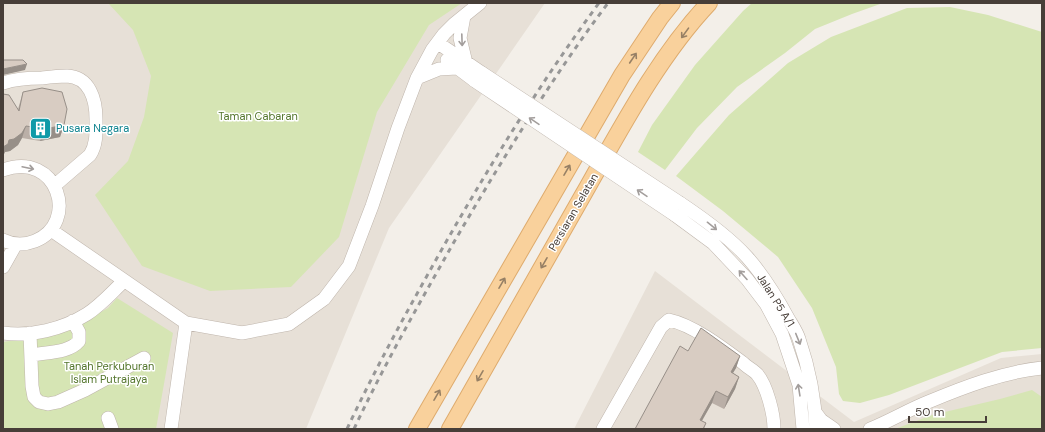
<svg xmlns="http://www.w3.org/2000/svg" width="1045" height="432" font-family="'DM Sans',sans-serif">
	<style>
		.residential { fill: #e7e0d7 }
		.green { fill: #d6e5b4 }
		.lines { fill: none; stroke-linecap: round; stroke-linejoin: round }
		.minor-casing { stroke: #bfb5ac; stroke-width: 14 }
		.major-casing { stroke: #deab6d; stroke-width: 18 }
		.minor { stroke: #fff; stroke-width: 13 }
		.major { stroke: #f9d19c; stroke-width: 16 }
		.rail { stroke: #979797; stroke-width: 3; stroke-dasharray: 5 5; stroke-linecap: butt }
		.minor-bridge-casing { stroke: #bfb5ac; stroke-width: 14; stroke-linecap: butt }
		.minor-bridge { stroke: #fff; stroke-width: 13 }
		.wall { fill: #baafa7 }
		.shaded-wall { fill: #978f88 }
		.building { fill: #d8ccc2; stroke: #978f88 }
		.oneway { stroke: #978065 }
		.oneway2 { stroke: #a39e9c }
		.labels { text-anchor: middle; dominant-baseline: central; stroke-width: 3; stroke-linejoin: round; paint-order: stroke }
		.park-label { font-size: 11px; fill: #54762d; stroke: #fff }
		.culture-label { font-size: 11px; fill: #0d838f; stroke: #fff; text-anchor: start }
		.street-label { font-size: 11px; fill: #473e38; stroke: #fff }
	</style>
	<rect width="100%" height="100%" fill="#f3efe9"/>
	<path class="residential" d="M3,3H545L389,228L306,429H3Z
		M655,271L854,422L1001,358L1042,354V429H574Z"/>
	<path class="green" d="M108,3H462L429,25L377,112L339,237L291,287L210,291L142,266L95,195L128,161L144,117L151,76L133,30Z
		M752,3H883L852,14L815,29L785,53L737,87L697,128L665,170L638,152L652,125L695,65L743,11Z
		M950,7L988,15L1042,32V348L1002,352L889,395L860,403L843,401L839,394L836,367L812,308L778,257L723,211L676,176L729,115L788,63L831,37L907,8Z
		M117,298L173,333L156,429H3V342L44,336L83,322L108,308Z
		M1032,390L1042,397V429H895L932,415L1000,399Z"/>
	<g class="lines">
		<defs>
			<path id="minor" d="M464,16L460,38L466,63
				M438,43L482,73
				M447,60L475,81
				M417,78L439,69L457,68
				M3,83C15,79 30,78 42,78C50,77 59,76 67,76C90,77 96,100 96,119C96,132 97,144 90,155L54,186
				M3,170C58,150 80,223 35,241C25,245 13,245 3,240
				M680,203C704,219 728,236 747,257C763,275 776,296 788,318C792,325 797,332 799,339C809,368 815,398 816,429
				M675,215L713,243L747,279L766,304L782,334L799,385L803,429
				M51,230L186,323L242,333L289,324L324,299L349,266L372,206L398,128L417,78L432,50L444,34L454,24L480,3
				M3,267L16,244
				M3,333C31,337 63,329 87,314C101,305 112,292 124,281
				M30,333L32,386L34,397L39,402L48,404L58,402L85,390L144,358
				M32,355C47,352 69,353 79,341V332L73,321
				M815,412L821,420L834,429
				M108,418L112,429
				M171,429L186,323
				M603,429L661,327L669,320C693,325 723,348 743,363C747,367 753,370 757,374C767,386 774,414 774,429
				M870,429C890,421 908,410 928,402C964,387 1003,372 1042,368"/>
			<path id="major" d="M417,429L622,75L660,18L672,3
				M450,429C494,351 538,273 583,195C620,130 658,57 709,3"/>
		</defs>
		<use href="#minor" class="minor-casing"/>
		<use href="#major" class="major-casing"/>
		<use href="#minor" class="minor"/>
		<use href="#major" class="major"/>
		<path class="rail" d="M347,429C377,365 411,304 446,242C493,160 543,79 599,3
			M354,429C384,365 419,304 454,242C502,160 551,79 608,3"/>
		<defs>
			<path id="minor-bridge" d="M482,73L680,203
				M475,81L675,215"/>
		</defs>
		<use href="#minor-bridge" class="minor-bridge-casing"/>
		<use href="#minor-bridge" class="minor-bridge"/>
	</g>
	<path class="wall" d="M23,92L64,125L60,137L40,141L22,138L18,145L10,151L5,152L3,156V94L18,109Z
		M688,351L740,356L736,368L733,373L739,377L735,389L724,409L712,403L702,421L706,423L704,429H635Z"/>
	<path class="shaded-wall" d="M27,64L25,70L3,75V69Z
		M64,125L60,137L40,141L45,129Z
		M26,126L22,138L18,145L10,151L5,152L3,156V147L9,140Z
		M740,356L736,368L726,384L731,372Z
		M739,377L735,389L724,409L728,397Z
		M716,391L712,403L697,429L700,420Z"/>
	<path class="building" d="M3,60H23L27,64L3,69Z
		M42,88L62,92L67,109L64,125L45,129L26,126L22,133L14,139L9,140L8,144L3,147V94L9,95L19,111L23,92Z
		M701,328L740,356L731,372L739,377L728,397L716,391L700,420L706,423L703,429H635L680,346L688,351Z"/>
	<defs><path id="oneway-shaft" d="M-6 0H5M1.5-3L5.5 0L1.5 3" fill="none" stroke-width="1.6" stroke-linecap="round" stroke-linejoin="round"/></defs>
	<g class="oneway">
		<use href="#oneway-shaft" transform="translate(685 33) rotate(126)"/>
		<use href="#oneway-shaft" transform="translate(633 58) rotate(-56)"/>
		<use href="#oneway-shaft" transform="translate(567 170) rotate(-60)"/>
		<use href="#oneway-shaft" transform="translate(544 263) rotate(120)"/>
		<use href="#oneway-shaft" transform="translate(502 283) rotate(-60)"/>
		<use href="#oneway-shaft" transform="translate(480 376) rotate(120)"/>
		<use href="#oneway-shaft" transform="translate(437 395) rotate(-60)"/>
	</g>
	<g class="oneway2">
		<use href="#oneway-shaft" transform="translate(462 40) rotate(88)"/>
		<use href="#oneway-shaft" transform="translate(534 121) rotate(-146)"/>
		<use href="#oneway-shaft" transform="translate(28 168) rotate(12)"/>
		<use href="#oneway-shaft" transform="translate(642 193) rotate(-146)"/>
		<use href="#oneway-shaft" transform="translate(712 226) rotate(39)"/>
		<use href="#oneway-shaft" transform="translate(743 275) rotate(-132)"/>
		<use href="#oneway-shaft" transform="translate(798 339) rotate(68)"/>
		<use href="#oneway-shaft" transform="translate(799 390) rotate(-99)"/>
	</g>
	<defs>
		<symbol id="building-square" viewBox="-11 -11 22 22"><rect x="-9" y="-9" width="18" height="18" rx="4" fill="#0f9aa8" stroke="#fff"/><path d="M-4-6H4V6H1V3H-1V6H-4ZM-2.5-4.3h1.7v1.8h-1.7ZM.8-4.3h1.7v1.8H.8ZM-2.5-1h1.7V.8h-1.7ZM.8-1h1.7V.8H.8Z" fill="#fff"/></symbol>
	</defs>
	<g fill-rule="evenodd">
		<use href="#building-square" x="28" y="116" width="25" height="25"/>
	</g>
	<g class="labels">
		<g class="park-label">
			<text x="258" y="116">Taman Cabaran</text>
			<text x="109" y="366">Tanah Perkuburan<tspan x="109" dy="13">Islam Putrajaya</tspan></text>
		</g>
		<g class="culture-label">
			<text x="56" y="128">Pusara Negara</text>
		</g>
		<g class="street-label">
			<text transform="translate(573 212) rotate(-60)">Persiaran Selatan</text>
			<text transform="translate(776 300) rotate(58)">Jalan P5 A/1</text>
		</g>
	</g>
	<rect width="1045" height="432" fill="none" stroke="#473e38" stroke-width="8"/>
	<path d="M909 416v6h77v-6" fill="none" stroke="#473e38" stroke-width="2"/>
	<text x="915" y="416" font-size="12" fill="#473e38" stroke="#ffffff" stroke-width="3" paint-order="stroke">50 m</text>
</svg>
